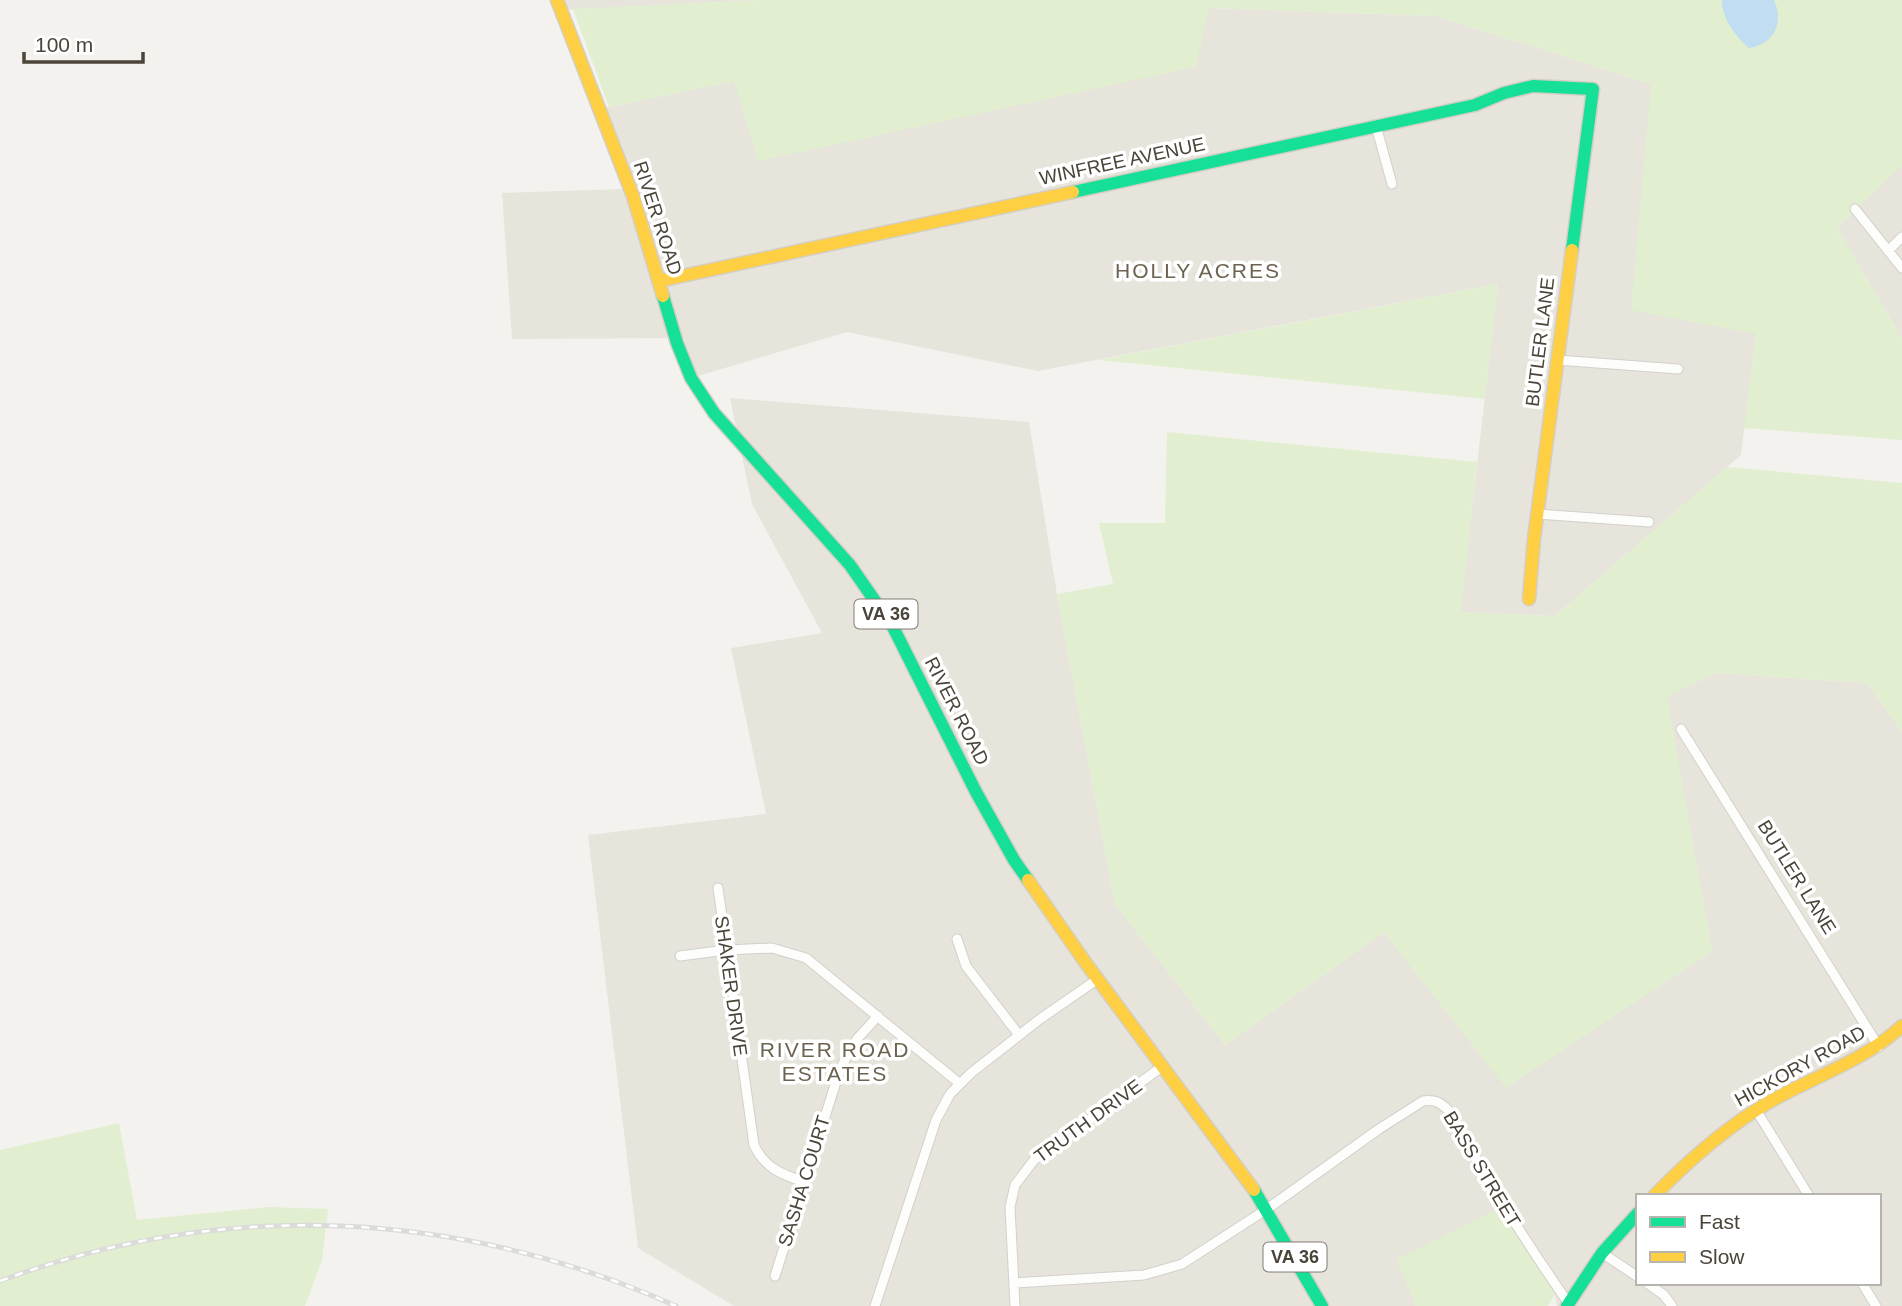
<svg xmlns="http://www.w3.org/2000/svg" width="1902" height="1306" font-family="Arial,sans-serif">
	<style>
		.residential { fill: #e7e4dc; fill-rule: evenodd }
		.green { fill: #e1eecf }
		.water { fill: #c0ddf1 }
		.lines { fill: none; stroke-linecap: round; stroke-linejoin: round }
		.street-casing { stroke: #d2d0cb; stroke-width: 11 }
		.fast-casing { stroke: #d3cfc5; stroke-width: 15 }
		.slow-casing { stroke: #d3cfc5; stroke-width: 15 }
		.street { stroke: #fdfdfc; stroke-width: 9 }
		.fast { stroke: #16e098; stroke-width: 12 }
		.slow { stroke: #ffcf43; stroke-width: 12 }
		.rail-casing { stroke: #dbdbda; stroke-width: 5 }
		.rail { stroke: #fff; stroke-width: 2.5; stroke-dasharray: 8; stroke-linecap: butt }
		.labels { text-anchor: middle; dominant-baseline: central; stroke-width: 7; stroke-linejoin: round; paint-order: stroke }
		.shield { fill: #fff; stroke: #817c74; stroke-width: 2 }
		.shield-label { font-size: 18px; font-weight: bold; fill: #4b4439 }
		.street-label { font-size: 19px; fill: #4b4439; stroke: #fff }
		.neighbourhood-label { font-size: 21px; letter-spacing: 2px; fill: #6e6250; stroke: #fff }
	</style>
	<rect width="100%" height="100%" fill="#f4f2ee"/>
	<path class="residential" d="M556,0H763L560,10Z
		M1209,8L1436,16L1651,84L1756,334L1741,455L1555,616L1460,612L1498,284L1038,371L847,332L694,377L684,338L512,339L502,193L622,189L595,110L734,81L759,160Z
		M1902,165V338L1837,228Z
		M730,398L1029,422L1057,594L1115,904L1225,1045L1384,932L1506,1087L1712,951L1666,696L1717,673L1867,683L1902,732V1306H1557L1555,1294L1397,1258L1416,1306H734L638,1248L588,835L766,814L731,648L822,633L752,504ZM1638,1196H1879V1283H1638Z"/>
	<path class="green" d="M763,0H1902V165L1837,228L1902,338V440L1744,428L1756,334L1631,310L1651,84L1436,16L1209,8L1196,67L758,161L734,81L609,107L573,9Z
		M1498,284L1485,399L1099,360Z
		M1167,432L1477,462L1461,612L1555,616L1727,467L1902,483V732L1867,683L1717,673L1667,696L1712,951L1506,1088L1384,932L1225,1045L1115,904L1057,594L1113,584L1099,523H1165Z
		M119,1123L137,1220L269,1207L328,1209L322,1260L305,1306H0V1150Z
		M1498,1209L1538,1251L1555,1294L1548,1306H1416L1396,1259Z"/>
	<path class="water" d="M1722,0H1774C1784,22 1775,44 1749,48C1736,37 1721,17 1722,0Z"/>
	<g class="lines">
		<defs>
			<path id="street" d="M1376,126L1392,184
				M1855,209L1902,268
				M1888,251L1902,237
				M1557,360L1678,369
				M1537,514L1649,522
				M1681,729L1879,1047
				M718,888L754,1145C765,1168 781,1174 804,1182
				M957,939L966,966L1019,1035
				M680,956L726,950L772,948L806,958L959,1083
				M1756,1110L1809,1196
				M1602,1253L1638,1277
				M775,1276L840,1069L857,1039L878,1016
				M1014,1283L1144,1275L1182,1264L1267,1209L1379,1129L1423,1101C1434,1099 1440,1102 1448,1110C1485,1177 1525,1241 1569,1304
				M1647,1283L1664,1295L1672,1306
				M1862,1283L1876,1306
				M875,1306L936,1120L950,1094L971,1073L1040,1019L1098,979
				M1015,1306L1010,1207L1015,1185L1034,1160L1163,1066"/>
			<path id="fast" d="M1073,192L1475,105L1504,93L1533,86L1593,89L1572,250
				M663,296L677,343L691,378L714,413L850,565L893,627L976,792L1014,860L1028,880
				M1254,1190L1322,1306
				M1567,1306L1602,1253L1638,1213"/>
			<path id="slow" d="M557,0L633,196L663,296
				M659,281L1073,192
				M1529,599L1534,539L1572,250
				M1028,880L1085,962L1254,1190
				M1654,1196C1689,1160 1727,1126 1771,1101C1815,1076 1864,1061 1902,1026"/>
		</defs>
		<use href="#street" class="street-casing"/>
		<use href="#fast" class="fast-casing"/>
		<use href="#slow" class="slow-casing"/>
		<use href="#street" class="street"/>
		<use href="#fast" class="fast"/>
		<use href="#slow" class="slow"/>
		<defs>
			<path id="rail" d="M0,1281C224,1198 458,1209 676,1306"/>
		</defs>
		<use href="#rail" class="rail-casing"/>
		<use href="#rail" class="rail"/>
	</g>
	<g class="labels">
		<g class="shield">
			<rect x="854.5" y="599.5" width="63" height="29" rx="5"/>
			<rect x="1263.5" y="1242.5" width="63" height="29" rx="5"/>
		</g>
		<g class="shield-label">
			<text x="886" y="614">VA 36</text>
			<text x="1295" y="1257">VA 36</text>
		</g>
		<g class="street-label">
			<text transform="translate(1122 161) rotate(-12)">WINFREE AVENUE</text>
			<text transform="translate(658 218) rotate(72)">RIVER ROAD</text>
			<text transform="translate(1540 342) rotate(-83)">BUTLER LANE</text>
			<text transform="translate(957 711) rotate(63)">RIVER ROAD</text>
			<text transform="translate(1797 877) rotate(58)">BUTLER LANE</text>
			<text transform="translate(731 986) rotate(82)">SHAKER DRIVE</text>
			<text transform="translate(1800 1066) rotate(-29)">HICKORY ROAD</text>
			<text transform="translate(1088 1121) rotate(-36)">TRUTH DRIVE</text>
			<text transform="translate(1482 1169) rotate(59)">BASS STREET</text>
			<text transform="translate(804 1181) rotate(-73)">SASHA COURT</text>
		</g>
		<g class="neighbourhood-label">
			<text x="1198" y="270">HOLLY ACRES</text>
			<text x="835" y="1049">RIVER ROAD<tspan x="835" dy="24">ESTATES</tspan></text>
		</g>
	</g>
	<rect x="1636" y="1194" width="245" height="91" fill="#ffffff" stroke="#b7b4b0" stroke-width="2"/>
	<rect x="1650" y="1217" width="35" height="10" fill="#16e098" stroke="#b7b4b0" stroke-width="2"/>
	<text x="1699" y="1229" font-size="21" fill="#4b4439">Fast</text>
	<rect x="1650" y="1252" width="35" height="10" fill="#ffcf43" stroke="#b7b4b0" stroke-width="2"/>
	<text x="1699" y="1264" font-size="21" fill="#4b4439">Slow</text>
	<path d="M24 52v10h119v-10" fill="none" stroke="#4b4439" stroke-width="3.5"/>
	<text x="35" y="52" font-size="21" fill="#4b4439" stroke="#ffffff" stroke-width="5" paint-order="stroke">100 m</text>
</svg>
